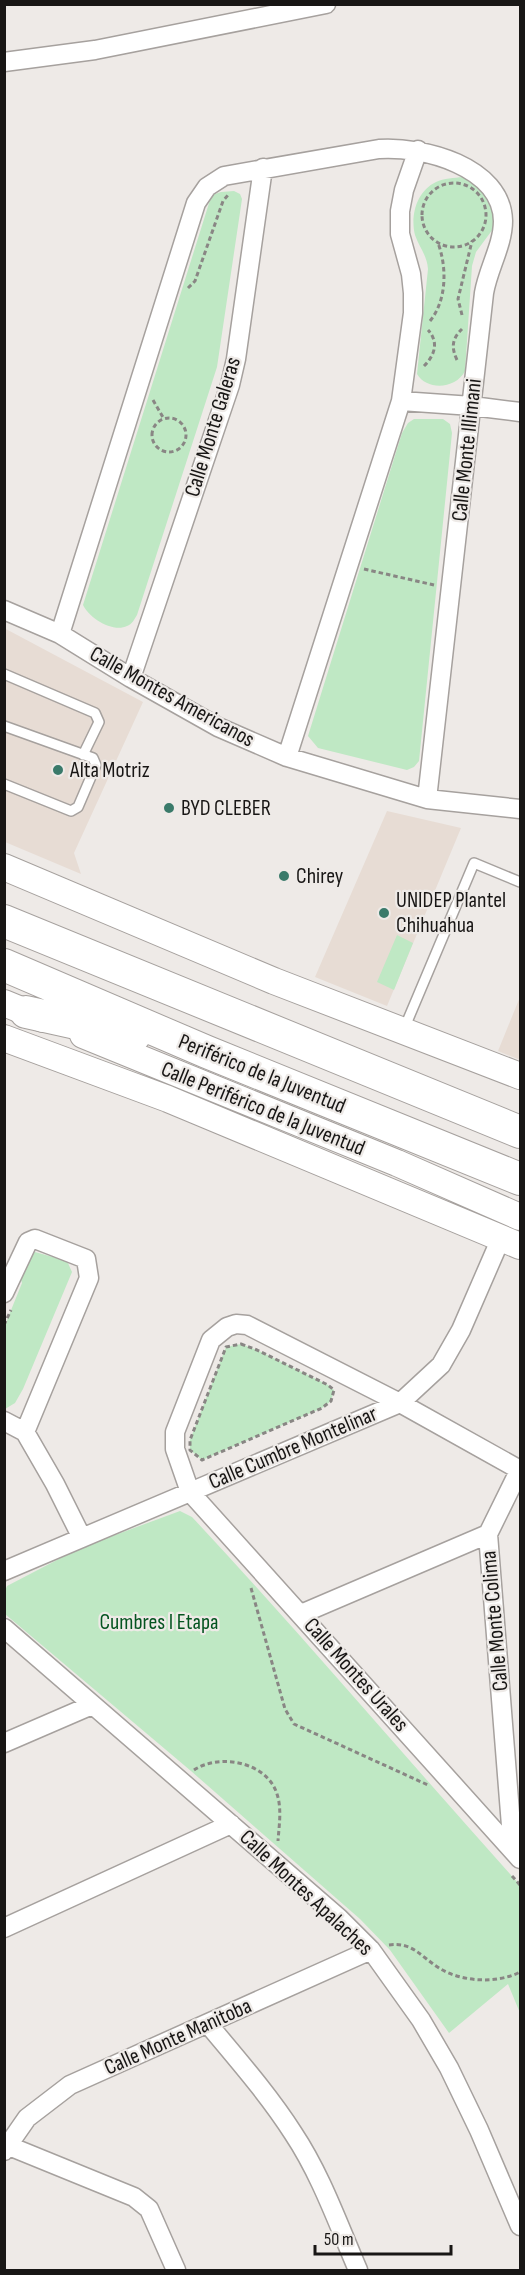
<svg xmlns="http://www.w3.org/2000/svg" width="525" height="2275" font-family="'Sofia Sans Condensed',sans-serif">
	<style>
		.built { fill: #e7dcd4 }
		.green { fill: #bfe8c4 }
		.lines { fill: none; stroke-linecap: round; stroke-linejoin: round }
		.lane-casing { stroke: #a6a19e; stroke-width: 12 }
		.street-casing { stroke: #a6a19e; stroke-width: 21 }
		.secondary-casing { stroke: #a6a19e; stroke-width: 28 }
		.highway-casing { stroke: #a6a19e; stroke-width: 34 }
		.path { stroke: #898684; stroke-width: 3; stroke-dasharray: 4.5 3; stroke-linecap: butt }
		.lane { stroke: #fff; stroke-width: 9 }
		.street { stroke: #fff; stroke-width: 18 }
		.secondary { stroke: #fff; stroke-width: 26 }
		.highway { stroke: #fff; stroke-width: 32 }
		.poi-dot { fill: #3a7a6a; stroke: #eeeae7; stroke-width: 2 }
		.labels { text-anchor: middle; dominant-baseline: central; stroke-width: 4.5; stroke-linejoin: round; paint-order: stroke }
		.street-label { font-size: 22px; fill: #181615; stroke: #eeeae7 }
		.poi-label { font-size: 22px; fill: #181615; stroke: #eeeae7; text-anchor: start }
		.park-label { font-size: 22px; fill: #045420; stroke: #eeeae7 }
	</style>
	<rect width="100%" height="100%" fill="#eeeae7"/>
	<path class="built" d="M4,628L143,702L74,853L81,874L5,842Z
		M387,811L461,828L387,1006L315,977Z
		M520,997V1060L498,1051Z"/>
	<path class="green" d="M463,177L477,183L487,192L496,217L493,229L476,252L472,266L465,371C456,389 427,391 417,374L428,269C427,255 419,247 415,235C410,215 417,191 436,182C444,178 454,178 463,177Z
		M234,191L240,194L242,199L217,367L137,615C134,620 132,624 127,626C113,633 89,618 83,605L210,200L212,195L221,192Z
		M414,419H443L450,424L452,433L419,761L414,767L407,770L318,748L308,736L402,433L408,423Z
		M397,935L413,943L394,990L377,982Z
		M35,1252L67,1261L72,1272L23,1389L15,1403L5,1409V1325L22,1283C16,1266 21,1262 35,1252Z
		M241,1344L257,1350L328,1385L334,1390L331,1401L322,1408L202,1460L190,1450V1440L226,1347Z
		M180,1511L192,1517C304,1637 410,1763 520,1885V2013L508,1984L449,2033L390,1950L360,1919L191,1771L5,1614V1591L7,1586L80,1548Z"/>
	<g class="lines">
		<defs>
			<path id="lane" d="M4,674L95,713L99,722L83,755
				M4,726L93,758L96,765L78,807L71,811L4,784
				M404,1029L474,863L520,882"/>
			<path id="street" d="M4,62L95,50L326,4
				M401,401L472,406L520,412
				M4,610L60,634L131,678L218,727L287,757L427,799L520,809
				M60,634L196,203L207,187L224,176L379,149C422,146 502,166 503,221C503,245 488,269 484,293L427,799
				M131,678L230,385L236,359L263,168
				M287,757L401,401L413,313V293L411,274L400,234V211L404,190L418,150
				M4,1293L28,1242L35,1239L86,1259L89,1278L25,1432
				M4,1421L25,1432L55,1484L82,1538
				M520,1470L400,1403L247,1325L236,1324L227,1327L211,1340L175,1432V1449L190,1492L520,1859
				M4,1571L400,1403L441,1365L461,1330L501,1238
				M301,1614L488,1534
				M4,1628L339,1918L371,1950L421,2020L449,2068L479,2130L520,2226
				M4,1743L92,1705
				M513,1851L488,1534L520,1469
				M4,1928L231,1824
				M208,2024C237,2059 268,2094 293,2133C321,2175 338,2224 358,2270
				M4,2144L134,2197L149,2209L176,2270
				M4,2151L27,2118L70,2085L371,1950"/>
			<path id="secondary" d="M4,867L274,981L520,1076
				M4,1003L43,1019
				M83,1035L397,1163L520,1217
				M4,1038L168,1099L520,1246"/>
			<path id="highway" d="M4,921L520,1132
				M4,965L207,1052L520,1179
				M26,1012L134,1036"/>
		</defs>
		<use href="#lane" class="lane-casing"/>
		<use href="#street" class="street-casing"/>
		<use href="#secondary" class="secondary-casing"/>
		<use href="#highway" class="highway-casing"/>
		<path class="path" d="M422 215a32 32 0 1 1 64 0a32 32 0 1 1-64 0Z
			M188,288L195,281L223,201L228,195
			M462,315L458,299L472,241
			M430,321C447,300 447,267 438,243
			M457,360C451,347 452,339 462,329
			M424,366C435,355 439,342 428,330
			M153,400L164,419
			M152 435a17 17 0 1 1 34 0a17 17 0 1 1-34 0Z
			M364,569L434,585
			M4,1325L11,1310
			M241,1344L257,1350L328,1385L334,1390L331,1401L322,1408L202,1460L190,1450V1440L226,1347Z
			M251,1588L285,1709L294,1724L428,1785
			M194,1770C220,1753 267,1762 277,1794C282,1809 279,1826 278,1841
			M512,1876L520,1885
			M389,1945C413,1942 420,1956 439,1968C461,1982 497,1984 520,1972"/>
		<use href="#lane" class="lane"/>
		<use href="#street" class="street"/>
		<use href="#secondary" class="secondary"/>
		<use href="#highway" class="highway"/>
	</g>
	<g class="poi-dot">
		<circle cx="58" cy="770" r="6"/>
		<circle cx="169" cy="808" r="6"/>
		<circle cx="284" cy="876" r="6"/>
		<circle cx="384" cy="913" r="6"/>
	</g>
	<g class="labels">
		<g class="street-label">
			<text transform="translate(213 427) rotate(-73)">Calle Monte Galeras</text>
			<text transform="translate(467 450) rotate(-84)">Calle Monte Illimani</text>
			<text transform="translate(172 697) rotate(29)">Calle Montes Americanos</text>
			<text transform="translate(262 1074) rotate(22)">Periférico de la Juventud</text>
			<text transform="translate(263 1109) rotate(22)">Calle Periférico de la Juventud</text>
			<text transform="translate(293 1448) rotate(-23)">Calle Cumbre Montelinar</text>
			<text transform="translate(495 1621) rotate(-95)">Calle Monte Colima</text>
			<text transform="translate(356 1675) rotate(48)">Calle Montes Urales</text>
			<text transform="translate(306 1893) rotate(43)">Calle Montes Apalaches</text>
			<text transform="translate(178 2037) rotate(-24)">Calle Monte Manitoba</text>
		</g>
		<g class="poi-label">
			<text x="70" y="770">Alta Motriz</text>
			<text x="181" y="808">BYD CLEBER</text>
			<text x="296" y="876">Chirey</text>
			<text x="396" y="900">UNIDEP Plantel<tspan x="396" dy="25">Chihuahua</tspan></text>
		</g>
		<g class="park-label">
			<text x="159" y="1622">Cumbres I Etapa</text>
		</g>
	</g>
	<rect width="525" height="2275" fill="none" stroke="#181615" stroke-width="12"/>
	<path d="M315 2245v9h136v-9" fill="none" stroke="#181615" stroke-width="3"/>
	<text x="324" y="2245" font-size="18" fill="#181615" stroke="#eeeae7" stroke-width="4.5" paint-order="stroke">50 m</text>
</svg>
